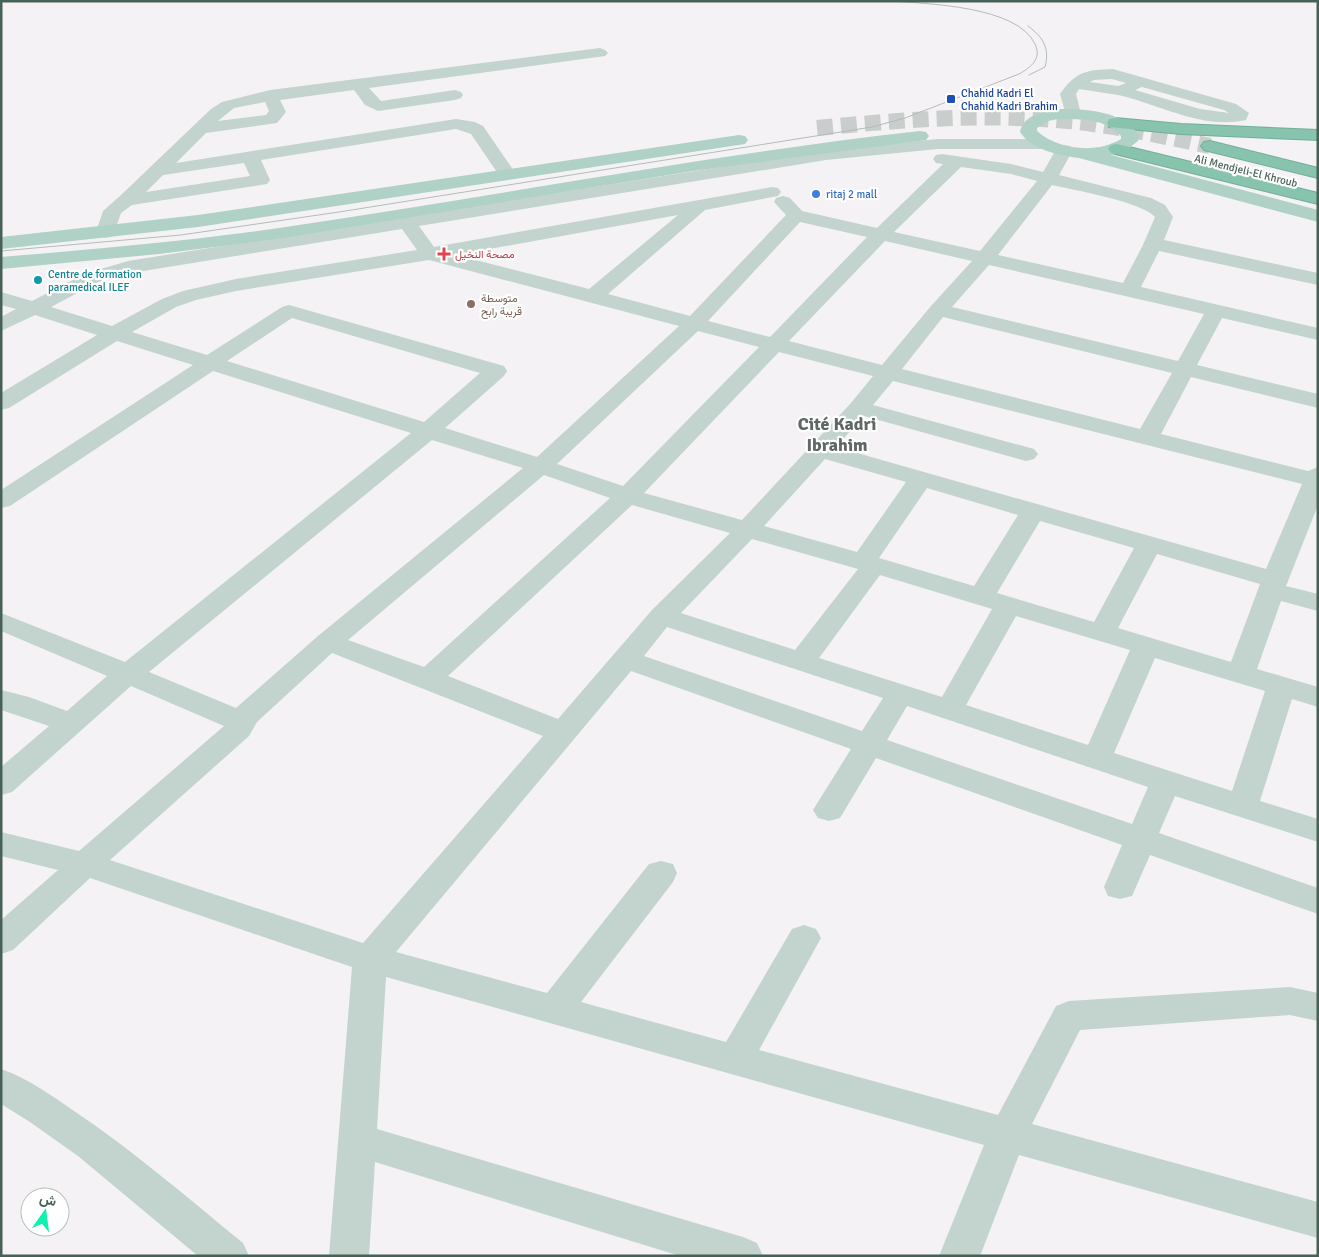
<svg xmlns="http://www.w3.org/2000/svg" width="1319" height="1257" font-family="Signika,Vazirmatn,sans-serif">
	<style>
		.lines { fill: none; stroke-linecap: round; stroke-linejoin: round }
		.highway-tunnel { stroke: #c9cecd; stroke-width: 16; stroke-dasharray: 16 8; stroke-linecap: butt }
		.highway-casing { stroke: #72af9a; stroke-width: 2 }
		.minor { fill: #c2d4cd; fill-rule: evenodd }
		.major { fill: #b0d1c5; fill-rule: evenodd }
		.highway { fill: #87c3ad; fill-rule: evenodd }
		.tram { stroke: #b3bcba; stroke-width: 1 }
		.transit-dot { fill: #1a4fb4; stroke: #fff; stroke-width: 2 }
		.shop-dot { fill: #3f7fe0; stroke: #fff; stroke-width: 2 }
		.health-dot { fill: #e0444e; stroke: #fff; stroke-width: 2 }
		.culture-dot { fill: #0f9aa8; stroke: #fff; stroke-width: 2 }
		.education-dot { fill: #8d6e63; stroke: #fff; stroke-width: 2 }
		.labels { text-anchor: middle; dominant-baseline: central; stroke-width: 4.5; stroke-linejoin: round; paint-order: stroke }
		.far-transit-label { font-size: 11px; fill: #164399; stroke: #fff; text-anchor: start }
		.far-street-label { font-size: 11px; fill: #486157; stroke: #fff }
		.far-shop-label { font-size: 11px; fill: #366cbe; stroke: #fff; text-anchor: start }
		.far-health-label { font-size: 11px; fill: #be3a42; stroke: #fff; text-anchor: start }
		.far-culture-label { font-size: 11px; fill: #0d838f; stroke: #fff; text-anchor: start }
		.far-education-label { font-size: 11px; fill: #785e54; stroke: #fff; text-anchor: start }
		.district-label { font-size: 18px; font-weight: bold; fill: #5e6764; stroke: #fff }
	</style>
	<rect width="100%" height="100%" fill="#f4f2f4"/>
	<g class="lines">
		<path class="highway-tunnel" d="M817,128C900,120 984,113 1068,121C1116,126 1163,136 1210,146"/>
		<defs>
			<path id="highway" d="M1115,118L1181,124L1318,130V140L1181,134L1109,127L1107,123L1109,119Z
				M1210,141L1318,168V178L1204,150L1201,146L1204,142Z
				M1117,144L1318,193V204L1111,153L1108,149L1111,145Z"/>
		</defs>
		<use href="#highway" class="highway-casing"/>
		<path class="minor" d="M600,48L605,50L608,53L605,56L369,88L381,101L455,90L461,92L463,95L461,98L455,100L378,111L365,105L354,90L280,100L286,112L277,123L206,133L176,163L456,119L475,122L483,126L516,174L513,178L507,179L501,178L471,134L456,129L261,160L270,180L267,184L132,205L121,213L113,236L106,238L99,236L96,232L103,211L120,196L211,109L222,102L270,90ZM265,102L269,111L266,115L218,121L234,108ZM244,163L250,176L146,192L163,175Z
			M1113,69L1236,104L1249,113L1246,120C1202,130 1159,104 1118,95C1105,93 1092,91 1079,89L1076,94L1081,114L1079,118H1067L1060,94C1076,71 1087,70 1113,69ZM1112,79L1126,83L1118,86L1090,82L1094,80ZM1142,87L1224,110L1229,113L1200,109L1135,90Z
			M938,139H1043L1049,140L1052,144L1049,148L1043,149H938L826,160L419,226L434,247L772,187L778,188L781,192L778,196L705,210L608,294L690,316L786,215L774,202L776,198L783,196L790,198L802,211L877,228L943,164L936,163L933,159L936,155L942,154L1011,164L1043,172L1058,146L1064,145L1070,146L1073,150L1059,175L1151,198L1165,205L1173,217L1164,240L1318,273V285L1159,251L1141,287L1318,328V340L1222,318L1197,365L1318,394V408L1191,377L1161,434L1308,471L1318,467V505L1286,586L1318,594V611L1281,601L1257,669L1318,687V707L1292,699L1260,801L1318,819V842L1175,796L1159,833L1318,888V914L1150,855L1132,896L1120,899L1108,896L1104,887L1122,845L876,758L840,818L829,821L818,818L813,810L851,749L631,671L396,952L547,993L649,864L661,861L673,864L677,873L673,882L581,1002L726,1042L792,929L804,925L816,929L821,938L759,1050L998,1115L1056,1006L1069,1001L1290,987L1318,993V1021L1290,1015L1080,1030L1032,1124L1318,1202V1238L1019,1155L980,1256H939L984,1145L386,977L377,1129L743,1237L757,1243L763,1256H680L375,1162L369,1256H329L352,967L90,878L13,950L1,954V920L58,870L1,856V832L79,851L224,726L131,686L12,792L1,795V767L49,726L1,710V690L29,697L67,711L107,676L1,631V613L125,662L411,433L213,371L10,506L1,508V490L193,365L117,341L9,408L1,410V393L97,335L35,315L1,331V317L16,309L1,305V292L32,301L84,274L128,261L395,218L393,215L395,211L402,209L409,211L412,216L826,150ZM961,167L1011,174L1037,181L980,251L894,232ZM1052,185C1073,190 1143,202 1155,217L1143,245L1123,283L998,255ZM678,215L589,289L456,255ZM800,222L867,237L770,337L708,321ZM402,229L417,250L236,279L183,291L162,299L112,326L51,307L98,282L131,273ZM885,241L972,261L931,306L882,365L789,341ZM429,260L679,326L537,457L445,428L504,376L507,371L504,366L289,305L282,307L207,355L132,332L176,307L196,300L236,291ZM989,265L1204,314L1178,361L952,307ZM943,317L1172,373L1140,429L902,369ZM292,318L480,373L424,422L227,361ZM698,331L759,347L623,486L557,464ZM779,352L873,376L851,403L742,520L644,493ZM893,381L1302,484L1266,569L836,447L864,416L1026,461L1034,459L1038,454L1034,449L873,405ZM432,440L523,468L318,636L236,708L149,672ZM825,459L906,482L857,552L764,526ZM544,475L610,498L424,667L348,640ZM927,488L1018,515L974,586L879,558ZM632,505L730,533L652,610L558,719L448,676ZM1040,521L1134,548L1094,622L997,593ZM752,539L858,569L795,650L681,613ZM1157,554L1260,584L1231,662L1118,628ZM880,575L992,609L942,697L819,658ZM1016,616L1130,650L1088,745L966,705ZM667,627L883,698L862,731L644,656ZM332,653L543,736L363,943L110,860L249,736L257,722ZM1155,658L1265,691L1232,791L1114,753ZM907,706L1148,787L1132,824L887,740Z
			M1,1069C29,1079 54,1097 77,1113C135,1152 189,1199 243,1243L249,1256H198L78,1156L30,1122L1,1104Z"/>
		<path class="major" d="M1058,109C1086,109 1121,110 1139,135L1138,141L1125,151L1111,155L1318,210V222L1079,158C1058,155 1032,150 1020,132C1023,115 1043,112 1058,109ZM1058,119C1080,119 1105,118 1121,136V139C1097,154 1058,150 1037,131V128L1048,121Z
			M920,131L926,132L929,136L926,140L693,171L277,239L159,254L1,269V257C94,249 187,241 279,228C493,197 705,155 920,131Z
			M739,135L745,136L748,140L745,144L198,227L1,249V237L198,215Z"/>
		<use href="#highway" class="highway"/>
		<path class="tram" d="M1028,26C1043,37 1050,48 1045,67L1029,75
			M1,251L181,235L339,212L872,127L905,118L1019,74C1031,67 1042,59 1035,44C1017,6 929,4 892,1"/>
	</g>
	<rect class="transit-dot" x="946" y="94" width="10" height="10" rx="2.5"/>
	<circle class="shop-dot" cx="816" cy="194" r="5"/>
	<path class="health-dot" d="M441.5 246.5h5v5h5v5h-5v5h-5v-5h-5v-5h5z"/>
	<circle class="culture-dot" cx="38" cy="280" r="5"/>
	<circle class="education-dot" cx="471" cy="304" r="5"/>
	<g class="labels">
		<g class="far-transit-label">
			<text x="961" y="93">Chahid Kadri El<tspan x="961" dy="13">Chahid Kadri Brahim</tspan></text>
		</g>
		<g class="far-street-label">
			<text transform="translate(1246 171) rotate(14)">Ali Mendjeli-El Khroub</text>
		</g>
		<g class="far-shop-label">
			<text x="826" y="194">ritaj 2 mall</text>
		</g>
		<g class="far-health-label">
			<text x="455" y="254">مصحة النخيل</text>
		</g>
		<g class="far-culture-label">
			<text x="48" y="274">Centre de formation<tspan x="48" dy="13">paramedical ILEF</tspan></text>
		</g>
		<g class="far-education-label">
			<text x="481" y="298">متوسطة<tspan x="481" dy="13">قريبة رابح</tspan></text>
		</g>
		<g class="district-label">
			<text x="837" y="424">Cité Kadri<tspan x="837" dy="21">Ibrahim</tspan></text>
		</g>
	</g>
	<rect width="1319" height="1257" fill="none" stroke="#486157" stroke-width="5"/>
	<g transform="translate(45 1212) rotate(14)"><circle r="24" fill="#ffffff" stroke="#b6c0bc"/>
	<path d="M0-4L9 19L0 12L-9 19Z" fill="#0ff1ac"/>
	<text y="-8" font-size="14" font-weight="bold" text-anchor="middle" fill="#486157">ش</text>
	</g>
</svg>
